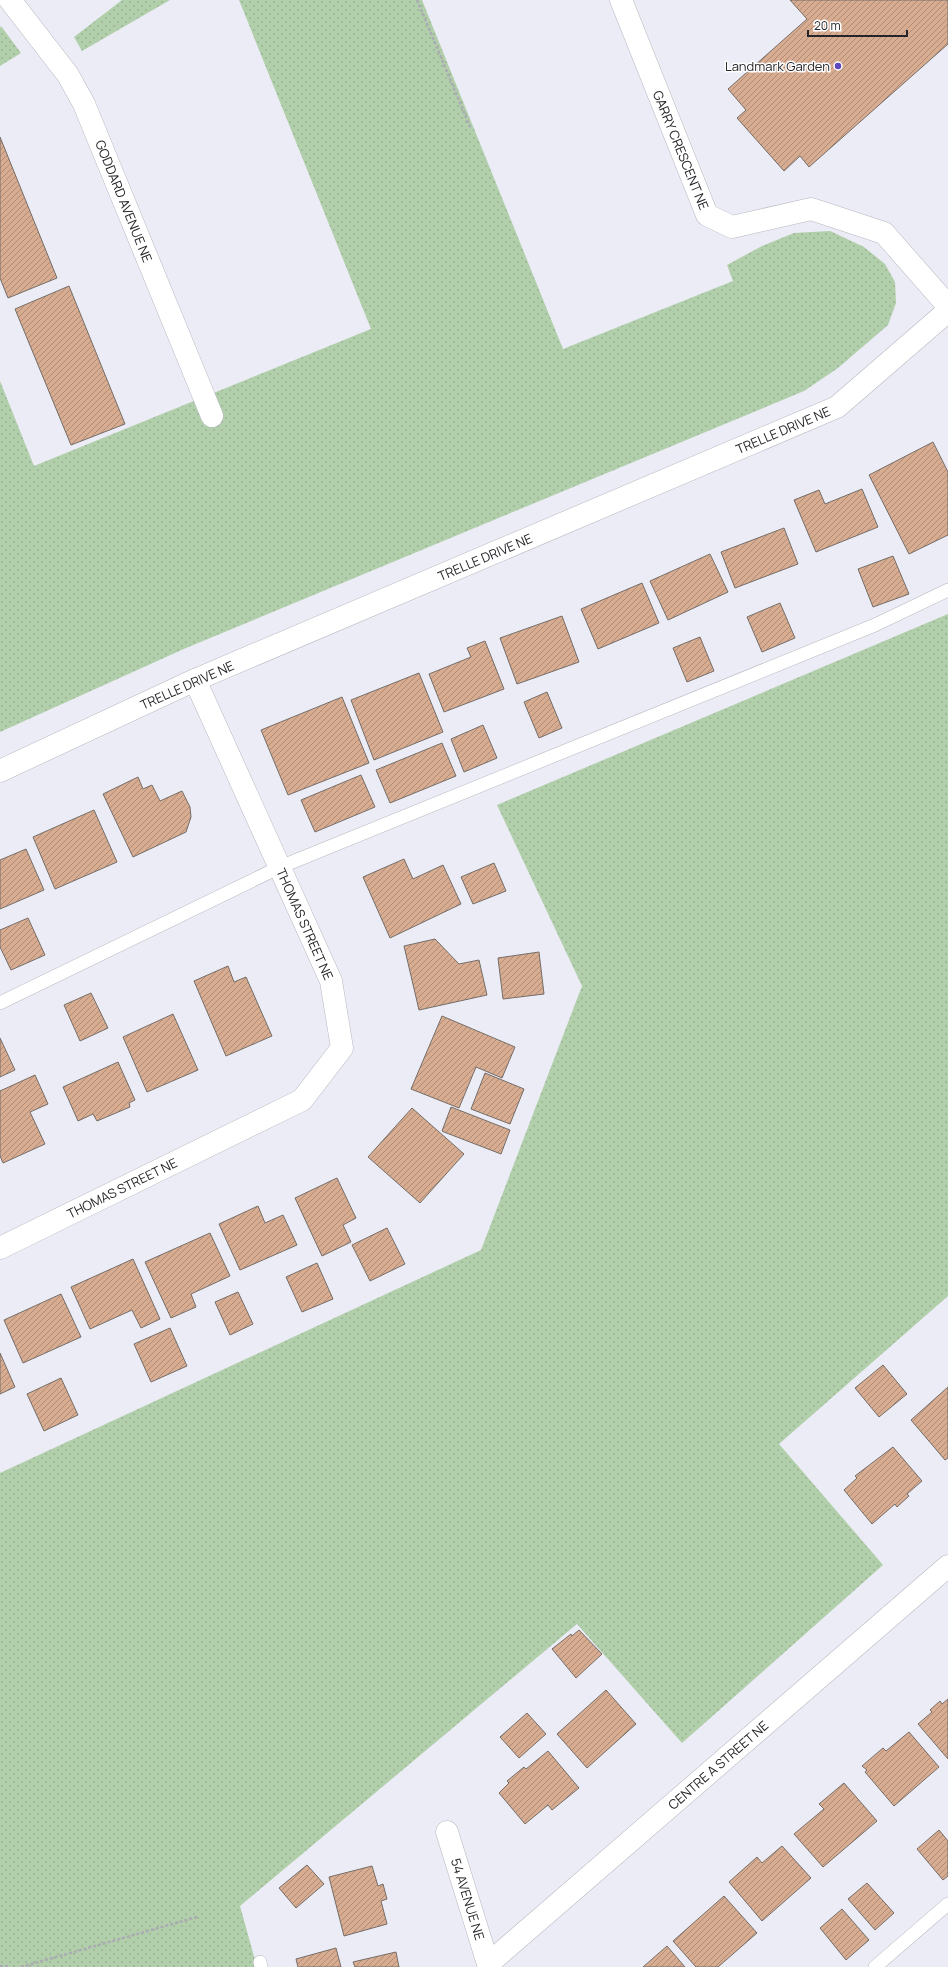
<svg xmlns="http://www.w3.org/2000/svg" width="948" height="1967" font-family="Manrope,sans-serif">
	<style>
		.park { fill: url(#park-dots) }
		.building { fill: url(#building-hatch); stroke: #756d68 }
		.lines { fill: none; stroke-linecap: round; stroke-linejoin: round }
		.lane-casing { stroke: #b7b8c1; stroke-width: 14 }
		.street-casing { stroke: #b7b8c1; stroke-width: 23 }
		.secondary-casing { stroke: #b7b8c1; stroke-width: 23 }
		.path { stroke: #aaabb3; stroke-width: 2.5; stroke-dasharray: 3 2; stroke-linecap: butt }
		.lane { stroke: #fff; stroke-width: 13 }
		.street { stroke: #fff; stroke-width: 22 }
		.secondary { stroke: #fff; stroke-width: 22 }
		.poi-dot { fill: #5d48c0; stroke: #fff; stroke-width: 1.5 }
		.labels { text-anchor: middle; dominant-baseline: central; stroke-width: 3; stroke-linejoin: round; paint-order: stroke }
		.poi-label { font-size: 13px; fill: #26262a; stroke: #fff; text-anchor: end }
		.street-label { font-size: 13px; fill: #26262a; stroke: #fff }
	</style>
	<defs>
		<pattern id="park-dots" width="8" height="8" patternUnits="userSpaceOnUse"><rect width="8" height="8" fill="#b2cfab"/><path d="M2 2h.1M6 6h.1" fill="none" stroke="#99b293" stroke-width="1.8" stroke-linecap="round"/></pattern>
		<pattern id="building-hatch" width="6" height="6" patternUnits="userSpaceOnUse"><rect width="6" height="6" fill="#d8ac91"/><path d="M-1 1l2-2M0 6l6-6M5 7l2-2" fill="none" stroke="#af8c77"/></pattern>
	</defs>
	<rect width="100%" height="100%" fill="#ebecf5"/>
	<path class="park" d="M122,0H170L82,51L74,37Z
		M239,0H422L563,349L733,281L727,265L762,246L794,233L830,231L864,247L885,264L895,282L896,303L888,325L838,368L804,391L186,648L0,732V381L34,466L371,329Z
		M1,26L21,53L0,66V28Z
		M948,614V1296L779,1444L883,1565L682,1743L577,1624L240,1906L257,1967H0V1473L481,1250L582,986L497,805Z"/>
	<path class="building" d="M790,0H948V44L809,167L800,156L784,171L737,118L746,110L728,89L807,19Z
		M0,137L57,278L8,298L0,278Z
		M69,286L125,424L71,445L15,309Z
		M933,442L948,472V535L909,554L869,475Z
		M862,489L878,527L816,552L794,500L819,490L825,504Z
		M784,528L798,564L735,588L721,552Z
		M710,554L728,592L668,620L650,581Z
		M893,556L909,594L873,607L858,569Z
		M642,583L659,623L598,649L581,609Z
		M780,603L795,638L762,652L747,617Z
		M562,616L579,662L517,684L500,638Z
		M700,637L714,671L687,682L673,648Z
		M485,641L504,689L444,712L429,674L471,657L467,648Z
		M419,673L443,732L374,760L351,700Z
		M547,692L562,728L539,738L524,702Z
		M342,697L369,763L288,795L261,730Z
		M483,725L497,758L464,772L451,739Z
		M442,743L456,776L390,803L376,770Z
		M361,775L375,807L315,832L301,800Z
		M138,777L143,789L152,785L160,801L182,791L190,807L191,817L186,832L133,857L103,794Z
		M94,810L117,862L55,889L33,837Z
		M26,849L44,890L0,909V860Z
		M404,859L413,879L443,865L461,904L390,938L363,877Z
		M494,863L506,891L473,904L461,877Z
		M28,918L45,955L11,970L0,947V930Z
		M435,939L459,964L479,960L487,995L419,1010L404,946Z
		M539,952L544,994L503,999L498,958Z
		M228,966L234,982L246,977L272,1036L226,1056L194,981Z
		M91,993L108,1028L80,1041L64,1005Z
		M173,1014L198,1070L147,1092L123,1037Z
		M442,1016L515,1047L502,1078L476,1067L459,1108L411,1089Z
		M0,1038L15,1070L0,1077Z
		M118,1062L135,1100L129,1103L130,1107L97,1121L93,1114L78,1121L63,1087Z
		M485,1073L524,1089L510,1124L471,1109Z
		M35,1075L48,1104L30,1112L45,1144L3,1163L0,1156V1091Z
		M451,1107L510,1130L501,1154L444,1132L442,1131Z
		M412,1108L464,1154L420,1203L368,1157Z
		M337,1178L356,1218L343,1225L351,1242L322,1256L295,1198Z
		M258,1206L265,1223L283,1215L297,1245L240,1270L219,1224Z
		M387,1228L405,1264L370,1281L352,1245Z
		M210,1233L230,1276L191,1294L196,1307L171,1318L145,1262Z
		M133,1259L160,1319L141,1328L132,1310L90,1329L71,1287Z
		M317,1263L333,1299L302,1312L286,1277Z
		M238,1292L253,1324L230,1335L215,1302Z
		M61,1294L81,1337L23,1363L4,1320Z
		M170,1328L187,1366L151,1382L134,1344Z
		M0,1353L15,1387L0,1394Z
		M883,1365L907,1394L879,1417L855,1388Z
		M61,1378L78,1415L44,1431L27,1394Z
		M948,1387V1458L945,1460L911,1420Z
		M893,1447L922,1481L907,1494L909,1496L897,1507L895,1504L872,1524L844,1490L857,1478L855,1476Z
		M579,1630L602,1654L576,1678L552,1649L571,1634L572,1636Z
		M606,1690L636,1724L587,1768L557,1734Z
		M948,1699V1759L918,1724L932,1712L930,1710L940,1701L942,1704Z
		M527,1713L546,1734L519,1758L500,1737Z
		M909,1732L939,1767L894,1806L865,1772L867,1770L862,1766L883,1748L886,1751Z
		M548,1751L579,1788L552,1810L548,1805L525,1824L499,1793L509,1783L507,1781L524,1767L526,1769Z
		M844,1783L877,1821L823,1867L794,1834L824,1809L819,1804Z
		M939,1830L948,1841V1876L943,1880L917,1849Z
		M782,1846L811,1878L762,1921L729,1882L757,1857L762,1863Z
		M307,1865L324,1884L296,1908L279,1888Z
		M372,1866L378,1886L383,1884L387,1899L381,1901L387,1924L344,1936L329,1877Z
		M867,1883L894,1913L875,1930L848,1899Z
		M724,1896L757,1933L718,1967H696L673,1941Z
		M842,1909L869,1940L846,1960L820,1928Z
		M667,1946L685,1967H643Z
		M336,1948L341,1967H298L296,1959Z
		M396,1952L399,1967H355L353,1962Z"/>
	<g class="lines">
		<defs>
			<path id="lane" d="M0,1003L280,867L875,625L948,590
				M260,1962L261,1967
				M875,1967L948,1904"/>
			<path id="street" d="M10,0L68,75L84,104L212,416
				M621,0L707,215L732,227L811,209L884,233L948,306
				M0,1248L302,1100L342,1048L331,981L195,680
				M447,1832L489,1967
				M488,1964L948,1566"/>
			<path id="secondary" d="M0,771L195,680L837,407L948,311"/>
		</defs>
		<use href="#lane" class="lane-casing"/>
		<use href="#street" class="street-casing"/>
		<use href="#secondary" class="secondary-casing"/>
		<path class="path" d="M417,0L471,129
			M0,1966L10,1967
			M21,1967L197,1917"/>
		<use href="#lane" class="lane"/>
		<use href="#street" class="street"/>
		<use href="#secondary" class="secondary"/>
	</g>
	<circle class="poi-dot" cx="838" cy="66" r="4"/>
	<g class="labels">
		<g class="poi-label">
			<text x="830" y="66">Landmark Garden</text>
		</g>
		<g class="street-label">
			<text transform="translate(681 150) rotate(68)">GARRY CRESCENT NE</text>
			<text transform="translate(124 201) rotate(68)">GODDARD AVENUE NE</text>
			<text transform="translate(783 430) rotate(-23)">TRELLE DRIVE NE</text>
			<text transform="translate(485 557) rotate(-23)">TRELLE DRIVE NE</text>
			<text transform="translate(187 685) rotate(-24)">TRELLE DRIVE NE</text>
			<text transform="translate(305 924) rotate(66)">THOMAS STREET NE</text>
			<text transform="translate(122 1188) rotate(-26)">THOMAS STREET NE</text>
			<text transform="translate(718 1765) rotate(-41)">CENTRE A STREET NE</text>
			<text transform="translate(468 1899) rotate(73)">54 AVENUE NE</text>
		</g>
	</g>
	<path d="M808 30v6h99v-6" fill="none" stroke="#26262a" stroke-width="2"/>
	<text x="814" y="30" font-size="12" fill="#26262a" stroke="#ffffff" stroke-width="3" paint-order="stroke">20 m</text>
</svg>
